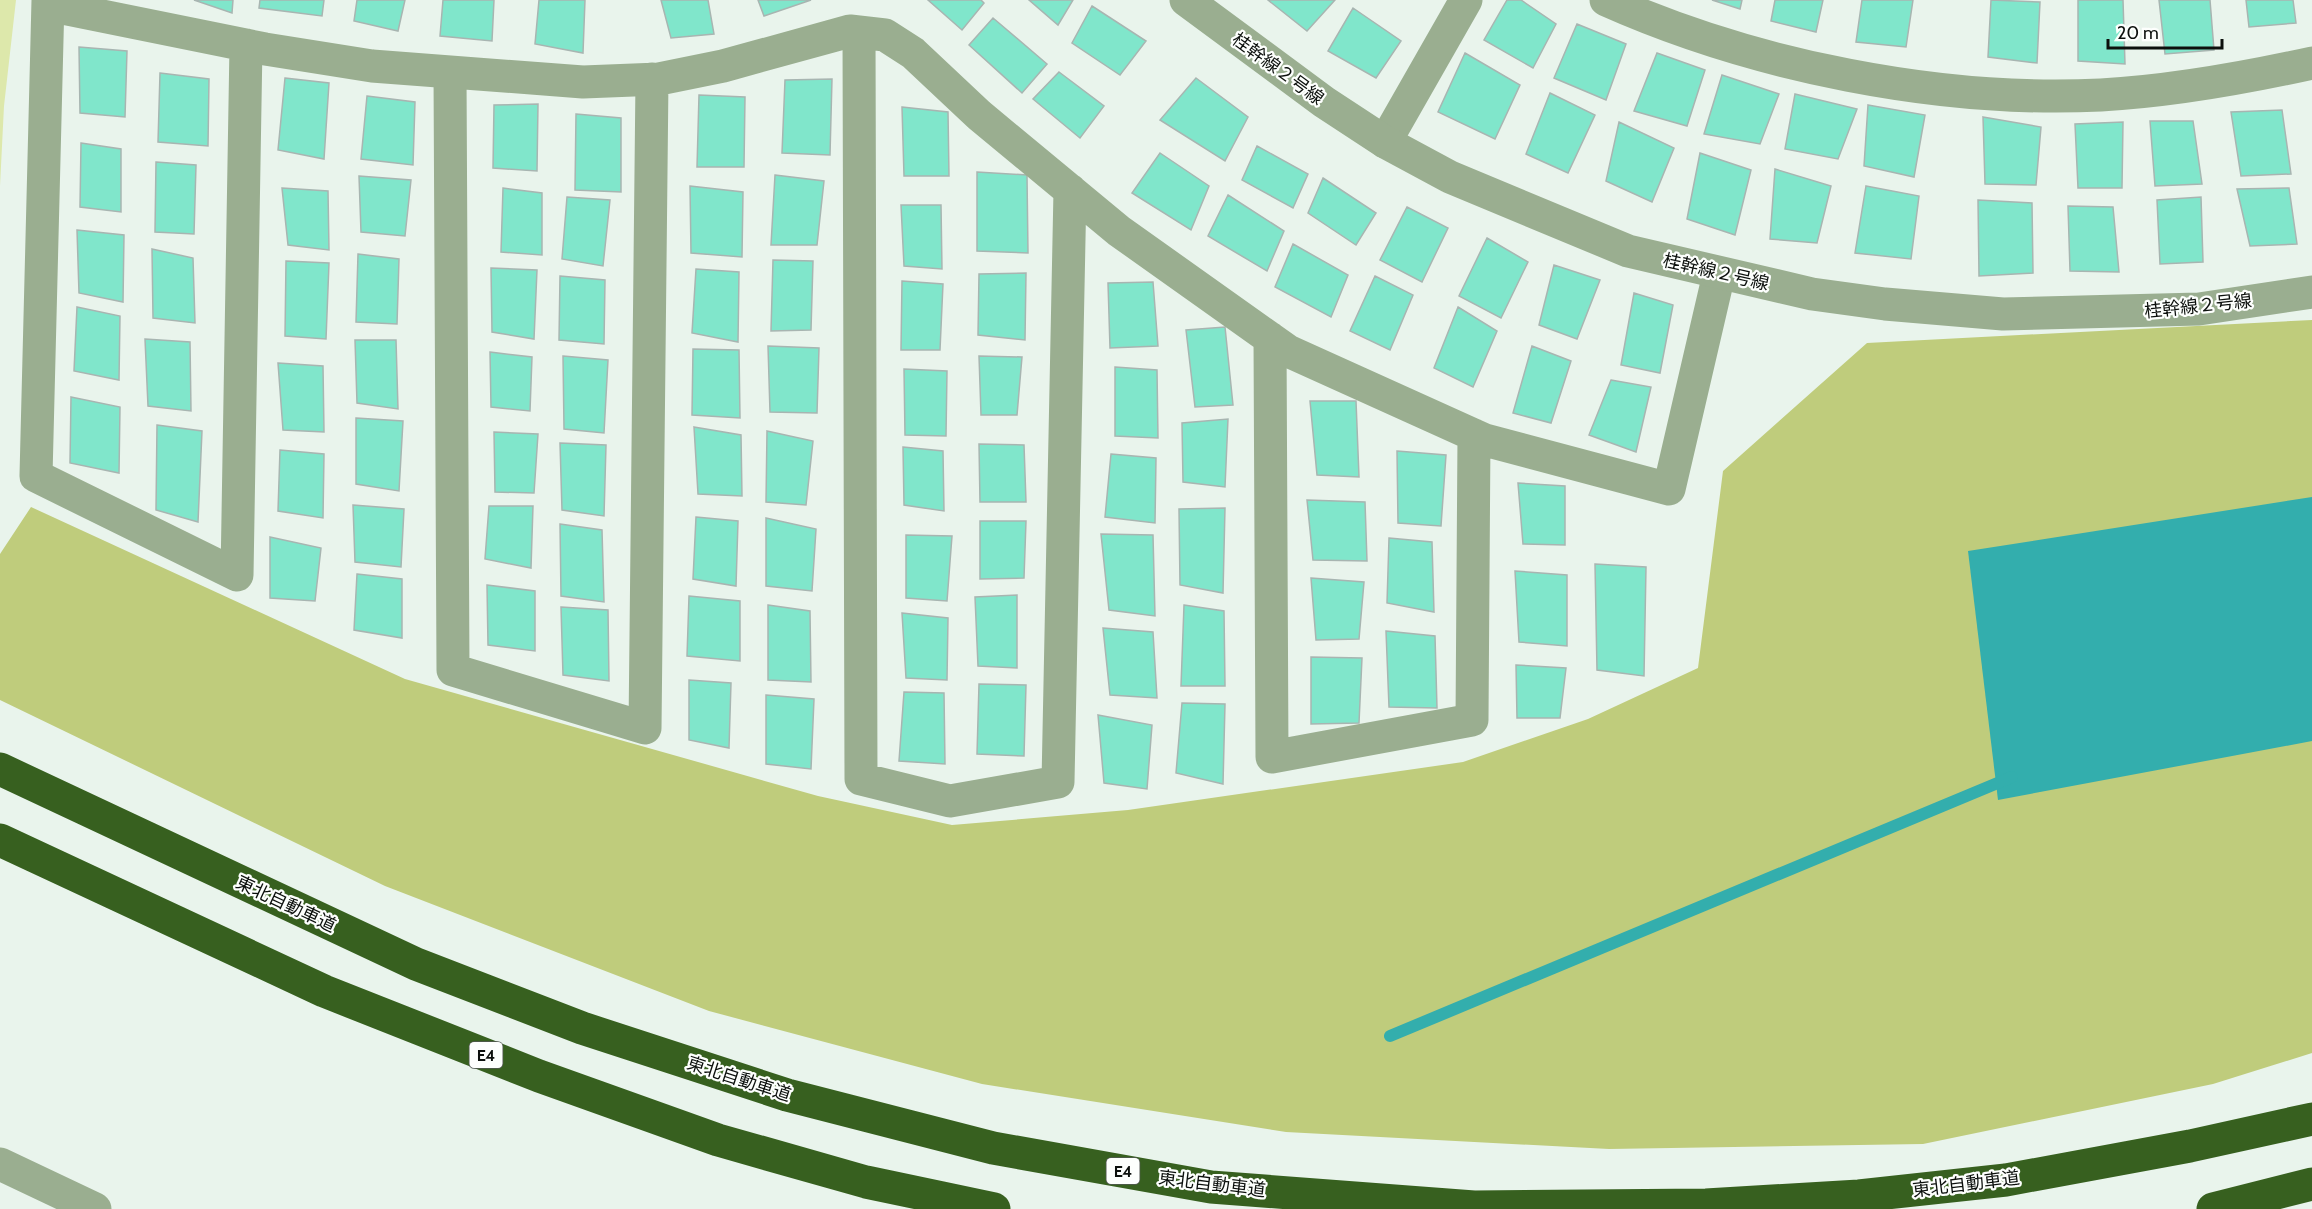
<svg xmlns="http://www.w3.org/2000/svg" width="2312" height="1209" font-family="Cabin,'Noto Sans JP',sans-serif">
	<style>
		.green { fill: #dde8ab }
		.forest { fill: #bfcc7c }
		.water { fill: #33aead }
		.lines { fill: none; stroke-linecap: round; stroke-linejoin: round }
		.stream { stroke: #33aead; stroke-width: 12 }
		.building { fill: #80e6cb; stroke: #a8b5b1; stroke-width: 1.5 }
		.minor { stroke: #9aae90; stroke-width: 33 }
		.tertiary { stroke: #9aae90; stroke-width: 33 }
		.motorway { stroke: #37601f; stroke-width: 33 }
		.labels { text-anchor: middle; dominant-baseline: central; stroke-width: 4.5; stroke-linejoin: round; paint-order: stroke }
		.shield { fill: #fdfffd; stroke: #545855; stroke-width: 1.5 }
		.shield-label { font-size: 16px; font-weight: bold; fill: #0c100d }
		.street-label { font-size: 18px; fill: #0c100d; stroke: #fdfffd }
	</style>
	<rect width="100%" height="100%" fill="#e9f4ec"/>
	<path class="green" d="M0,0H16L4,106L0,186Z"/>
	<path class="forest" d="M2312,320V1053L2213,1084L1923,1144L1609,1149L1286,1132L982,1084L709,1011L385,886L0,700V554L31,507L405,679L818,796L952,825L1128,810L1463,762L1588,719L1698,668L1723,471L1867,343Z"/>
	<path class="water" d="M2312,497V741L1998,800L1968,551Z"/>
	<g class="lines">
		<path class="stream" d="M1390,1036L2012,777"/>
	</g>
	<path class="building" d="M194,0H233L232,13Z
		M260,0H324L322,16L259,8Z
		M357,0H405L398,31L354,21Z
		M443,0H494L492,41L440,36Z
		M539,0H585L583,53L535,44Z
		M661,0H708L714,34L671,38Z
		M758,0H811L764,16Z
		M928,0H981L984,3L962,30Z
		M1029,0H1073L1058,25Z
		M1268,0H1335L1307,31Z
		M1507,0H1521L1556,24L1533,68L1484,40Z
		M1712,0H1742L1740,9Z
		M1775,0H1823L1816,32L1771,21Z
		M1862,0H1913L1906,47L1856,42Z
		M1991,0L2040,2L2037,63L1988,57Z
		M2078,0H2123L2125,64L2078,61Z
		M2159,0H2210L2214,50L2165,54Z
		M2246,0H2293L2296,23L2249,27Z
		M1092,6L1146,41L1120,75L1072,43Z
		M1353,8L1401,41L1376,78L1328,51Z
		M993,18L1047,64L1022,93L969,45Z
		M1577,24L1626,44L1606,100L1554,78Z
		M79,47L127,51L125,117L80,113Z
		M1465,53L1520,85L1495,139L1438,112Z
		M1657,53L1705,70L1687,126L1634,111Z
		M1059,72L1104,106L1080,138L1033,99Z
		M160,73L209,79L208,146L158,142Z
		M1722,75L1779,94L1760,144L1704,134Z
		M285,78L329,83L324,159L278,150Z
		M1196,78L1248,117L1225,161L1160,120Z
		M832,79L830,155L782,153L785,80Z
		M1550,93L1595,115L1568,173L1526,154Z
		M1795,94L1857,109L1838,159L1785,149Z
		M699,95L745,97L744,167H697Z
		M367,96L415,102L413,165L361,159Z
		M538,104L537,171L493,168L494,105Z
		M1868,105L1925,115L1914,177L1864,166Z
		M902,107L948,112L949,176H904Z
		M2282,110L2291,174L2241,176L2231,112Z
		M576,114L621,118V192L575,190Z
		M1983,117L2041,127L2036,185L1985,184Z
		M2150,121H2193L2202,184L2155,186Z
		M1619,122L1674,148L1652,202L1606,181Z
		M2123,122L2122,188H2078L2075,124Z
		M81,143L121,149V212L80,207Z
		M1257,146L1308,174L1293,208L1242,180Z
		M1160,153L1209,186L1191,230L1132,193Z
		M1700,153L1751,170L1735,235L1687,219Z
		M156,162L196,165L194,234L155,232Z
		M1775,169L1831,186L1817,243L1770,239Z
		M977,172L1027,175L1028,253L977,251Z
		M775,175L824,181L817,245H771Z
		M359,176L411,180L405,236L361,232Z
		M1323,178L1376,213L1356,245L1308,213Z
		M690,186L743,192L742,257L691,253Z
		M1866,186L1919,196L1911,259L1855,253Z
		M282,188L328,191L329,250L288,245Z
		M503,188L542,193V255L501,252Z
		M2289,188L2297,244L2250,246L2237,189Z
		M1228,195L1284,231L1267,271L1208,236Z
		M567,197L610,200L603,266L562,259Z
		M2201,197L2203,262L2160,264L2157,200Z
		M1978,200L2032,203L2033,273L1979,276Z
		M901,205H941L942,269L904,266Z
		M2068,206L2113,207L2119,272L2070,271Z
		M1407,207L1448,228L1422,282L1380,260Z
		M77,230L124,235L123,302L79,293Z
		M1487,238L1528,262L1501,318L1459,296Z
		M1293,244L1348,275L1331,317L1275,287Z
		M152,249L193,258L195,323L153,318Z
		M358,254L399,259L397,324L356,322Z
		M773,260L813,261L811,330L771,331Z
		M286,261L329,263L326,339L285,336Z
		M1554,265L1600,280L1577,339L1539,325Z
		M491,268L537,270L534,339L492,332Z
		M696,269L739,272L738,342L692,333Z
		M1026,273L1025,340L978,335L979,274Z
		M560,276L605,280L604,344L559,340Z
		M1375,276L1413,295L1390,350L1350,331Z
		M902,281L943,284L940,350H901Z
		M1153,282L1158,346L1110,348L1108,283Z
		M1634,293L1673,305L1660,373L1621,365Z
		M77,307L120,316L119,380L74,371Z
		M1458,307L1497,331L1473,387L1434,368Z
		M1225,327L1233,405L1195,407L1186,330Z
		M145,339L190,342L191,411L148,406Z
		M355,340H396L398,409L357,403Z
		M768,346L819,348L817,413L770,412Z
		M1532,346L1571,361L1551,423L1513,413Z
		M693,349L739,350L740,418L692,415Z
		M490,352L532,357L530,411L491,407Z
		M563,356L608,360L604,433L564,429Z
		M979,356L1022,357L1017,415H981Z
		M278,363L323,366L324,432L283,430Z
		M1115,367L1157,370L1158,438L1115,436Z
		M904,369L947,371L946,436L905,435Z
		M1611,380L1651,387L1636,452L1589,435Z
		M71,397L120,407L119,473L70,463Z
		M1310,401H1356L1359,477L1317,475Z
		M356,418L403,421L399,491L356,484Z
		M1228,419L1225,487L1183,482L1182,423Z
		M157,425L202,431L198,522L156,510Z
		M694,427L741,435L742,496L698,494Z
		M767,431L813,441L806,505L766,502Z
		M494,432L538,434L534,493L495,492Z
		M560,443L606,445L604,516L562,510Z
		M979,444L1024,445L1026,502H980Z
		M903,447L943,451L944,511L904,505Z
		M280,450L324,454L323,518L278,511Z
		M1397,451L1446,455L1441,526L1398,523Z
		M1111,454L1156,458L1155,523L1105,517Z
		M1518,483L1565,486V545L1523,544Z
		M1307,500L1365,502L1367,561L1313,560Z
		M353,505L404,509L401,567L355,562Z
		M489,506H533L531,568L485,559Z
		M1225,508L1223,593L1180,585L1179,509Z
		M696,517L738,521L736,586L693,579Z
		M766,518L816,529L812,591L766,586Z
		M980,521H1026L1024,578L980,579Z
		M560,524L602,530L604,602L561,596Z
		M1101,534L1153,535L1155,616L1109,610Z
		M906,535L952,536L947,601L906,598Z
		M270,537L321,548L315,601L270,598Z
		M1389,538L1432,542L1434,612L1387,603Z
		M1595,564L1646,567L1644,676L1597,670Z
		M1515,571L1567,575V646L1519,642Z
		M357,574L402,579V638L354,630Z
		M1311,578L1364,582L1359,639L1316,640Z
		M487,585L535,591V651L488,645Z
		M1017,595V668L978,666L975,597Z
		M689,596L740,601V661L687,656Z
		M768,605L810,611L811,682L768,680Z
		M1184,605L1224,611L1225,686H1181Z
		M561,607L608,610L609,681L563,675Z
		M902,613L948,618L947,680L906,678Z
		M1103,628L1153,632L1157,698L1110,695Z
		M1386,631L1435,636L1437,708L1389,707Z
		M1311,657L1362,658L1359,723L1311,724Z
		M1516,665L1566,668L1560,718H1517Z
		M689,680L731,683L729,748L689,740Z
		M979,684L1026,685L1024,756L977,754Z
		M904,692L944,693L945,764L899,761Z
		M766,695L814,699L811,769L766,764Z
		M1182,703L1225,704L1223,784L1176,773Z
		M1098,715L1152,725L1147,789L1104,783Z"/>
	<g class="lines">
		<path class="minor" d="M48,0L36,476L237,575L246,45
			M1606,0C1754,66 1940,103 2101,95C2171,91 2244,78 2312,63
			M48,5L265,49L372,66L583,82L659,79L723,66L850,31L885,35L913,53L979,115L1119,231L1288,351L1485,440L1669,489L1719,274
			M859,32L861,779L950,801L1058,782L1070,190
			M450,73L453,670L645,728L652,79
			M1385,142L1466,0
			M1270,338L1272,757L1472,720L1474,435"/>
		<path class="tertiary" d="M1186,0L1324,102L1385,142L1450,177L1628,251L1812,294L1885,304L2003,314L2199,309L2312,292
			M0,1164L95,1209"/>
		<path class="motorway" d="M0,769L416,964L582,1028L787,1095L993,1148L1211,1187L1474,1207L1706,1205L1859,1196L2006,1180L2190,1146L2312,1119
			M0,840L324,991L539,1076L718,1140L866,1182L994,1209
			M2213,1209L2312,1184"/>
	</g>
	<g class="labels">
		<g class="shield">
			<rect x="469.5" y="1042" width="33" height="26" rx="4.5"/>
			<rect x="1106.5" y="1158" width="33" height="26" rx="4.5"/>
		</g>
		<g class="shield-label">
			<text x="486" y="1055">E4</text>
			<text x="1123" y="1171">E4</text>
		</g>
		<g class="street-label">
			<text transform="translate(1278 69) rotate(36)">桂幹線２号線</text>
			<text transform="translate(1716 272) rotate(13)">桂幹線２号線</text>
			<text transform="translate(2198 306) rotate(-6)">桂幹線２号線</text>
			<text transform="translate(286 904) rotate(25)">東北自動車道</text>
			<text transform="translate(739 1079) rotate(18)">東北自動車道</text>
			<text transform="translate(1212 1184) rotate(7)">東北自動車道</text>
			<text transform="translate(1966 1184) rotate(-7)">東北自動車道</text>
		</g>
	</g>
	<path d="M2108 39v9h114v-9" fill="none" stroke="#0c100d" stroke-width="3"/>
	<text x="2117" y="39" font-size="18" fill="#0c100d" stroke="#fdfffd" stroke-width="4.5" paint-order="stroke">20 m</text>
</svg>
